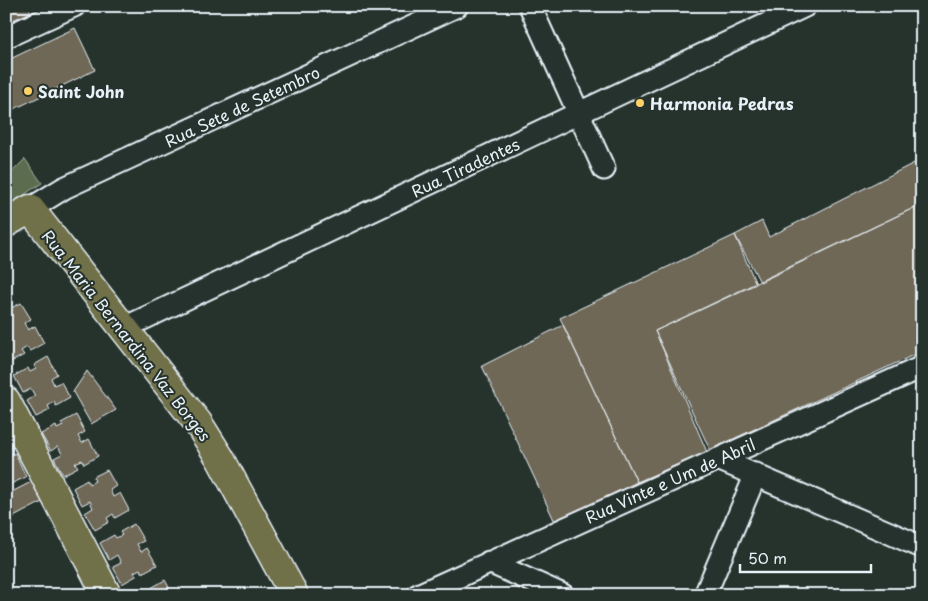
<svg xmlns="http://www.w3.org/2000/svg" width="928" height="601" font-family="'Playpen Sans',sans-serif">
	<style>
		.green { fill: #5b6d4f; stroke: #a2afa4 }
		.building { fill: #6f6757; stroke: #e8f1f8 }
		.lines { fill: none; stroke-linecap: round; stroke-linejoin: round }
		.minor-casing { stroke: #e8f1f8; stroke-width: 25 }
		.major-casing { stroke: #e8f1f8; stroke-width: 31 }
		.minor { stroke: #26332d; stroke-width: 21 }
		.major { stroke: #70704a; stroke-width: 28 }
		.poi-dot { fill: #ffd166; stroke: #26332d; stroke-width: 2 }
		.labels { text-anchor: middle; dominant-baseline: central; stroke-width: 4; stroke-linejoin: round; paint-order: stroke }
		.poi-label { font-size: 16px; font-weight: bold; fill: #e8f1f8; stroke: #26332d; text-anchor: start }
		.street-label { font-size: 16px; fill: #e8f1f8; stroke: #26332d }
	</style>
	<rect width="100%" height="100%" fill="#26332d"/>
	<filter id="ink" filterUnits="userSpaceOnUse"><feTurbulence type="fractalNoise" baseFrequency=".02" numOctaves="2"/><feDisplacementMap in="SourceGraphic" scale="10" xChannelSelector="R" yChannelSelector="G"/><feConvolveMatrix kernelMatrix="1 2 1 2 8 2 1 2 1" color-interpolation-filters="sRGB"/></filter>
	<g filter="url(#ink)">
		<path class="green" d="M25,159L42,183L28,192L6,210V178Z"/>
		<path class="building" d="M6,6H28L31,12L6,23Z
			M75,28L95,70L6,113V61Z
			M922,159V204L760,282L735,235L762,221L769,237Z
			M922,204V351L710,450L655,331Z
			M735,235L756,284L655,331L707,452L637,482L560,318Z
			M21,303L31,319L24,323L28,330L35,326L44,343L30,351L27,347L21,351L24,355L9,363L6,357V342L8,341L6,338V315L9,314L7,310Z
			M563,325L637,482L555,522L482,366Z
			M48,357L57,374L51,378L54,385L61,382L70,398L56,406L54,402L48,406L50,410L36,417L27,401L35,396L31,389L23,393L14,376L28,368L30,372L36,369L34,365Z
			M87,371L116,410L91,424L73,392Z
			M76,415L85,432L78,436L82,443L89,439L98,456L84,464L82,460L75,463L78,467L63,475L54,458L62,454L58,446L51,451L41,434L56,426L57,429L63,426L61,423Z
			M6,431L14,447L6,450Z
			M15,453L26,477L6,486V457Z
			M107,470L116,486L110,490L113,497L120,493L129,510L115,518L113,514L107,518L109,522L95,530L85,513L93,508L90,501L82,505L73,488L87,480L89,484L95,481L93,477Z
			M33,481L44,501L6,521V495Z
			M134,524L144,541L137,544L141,552L147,548L157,565L142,573L140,569L134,572L136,576L122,584L113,567L121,563L117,555L109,560L100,543L114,535L116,538L122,535L120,532Z
			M165,580L173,595H138L145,591L147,594L153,591L151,588Z"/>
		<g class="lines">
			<defs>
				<path id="minor" d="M530,6L604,169
					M6,37L74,6
					M30,209L64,188L457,6
					M124,328L805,6
					M718,459L922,547
					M489,562L563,595
					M418,595L922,367
					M705,595L756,474"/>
				<path id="major" d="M6,223L30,209L198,423L220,458L294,595
					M6,401L107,595"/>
			</defs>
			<use href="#minor" class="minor-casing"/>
			<use href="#major" class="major-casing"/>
			<use href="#minor" class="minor"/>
			<use href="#major" class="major"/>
		</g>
	</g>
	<g class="poi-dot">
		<circle cx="28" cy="91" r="5"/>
		<circle cx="640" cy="103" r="5"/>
	</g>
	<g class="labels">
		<g class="poi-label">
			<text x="38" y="91">Saint John</text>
			<text x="650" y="103">Harmonia Pedras</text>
		</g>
		<g class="street-label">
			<text transform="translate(242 106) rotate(-25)">Rua Sete de Setembro</text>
			<text transform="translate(465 167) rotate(-25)">Rua Tiradentes</text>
			<text transform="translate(127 335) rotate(52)">Rua Maria Bernardina Vaz Borges</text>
			<text transform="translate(670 480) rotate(-24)">Rua Vinte e Um de Abril</text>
		</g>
	</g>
	<rect width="928" height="601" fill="none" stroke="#26332d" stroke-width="25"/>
	<rect x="12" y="12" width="903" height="576" fill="none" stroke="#e8f1f8" stroke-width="2" filter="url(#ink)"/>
	<path d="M740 564v8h131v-8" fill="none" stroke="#e8f1f8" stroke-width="2.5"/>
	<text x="748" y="564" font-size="15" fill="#e8f1f8" stroke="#26332d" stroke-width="4" paint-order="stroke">50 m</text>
</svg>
